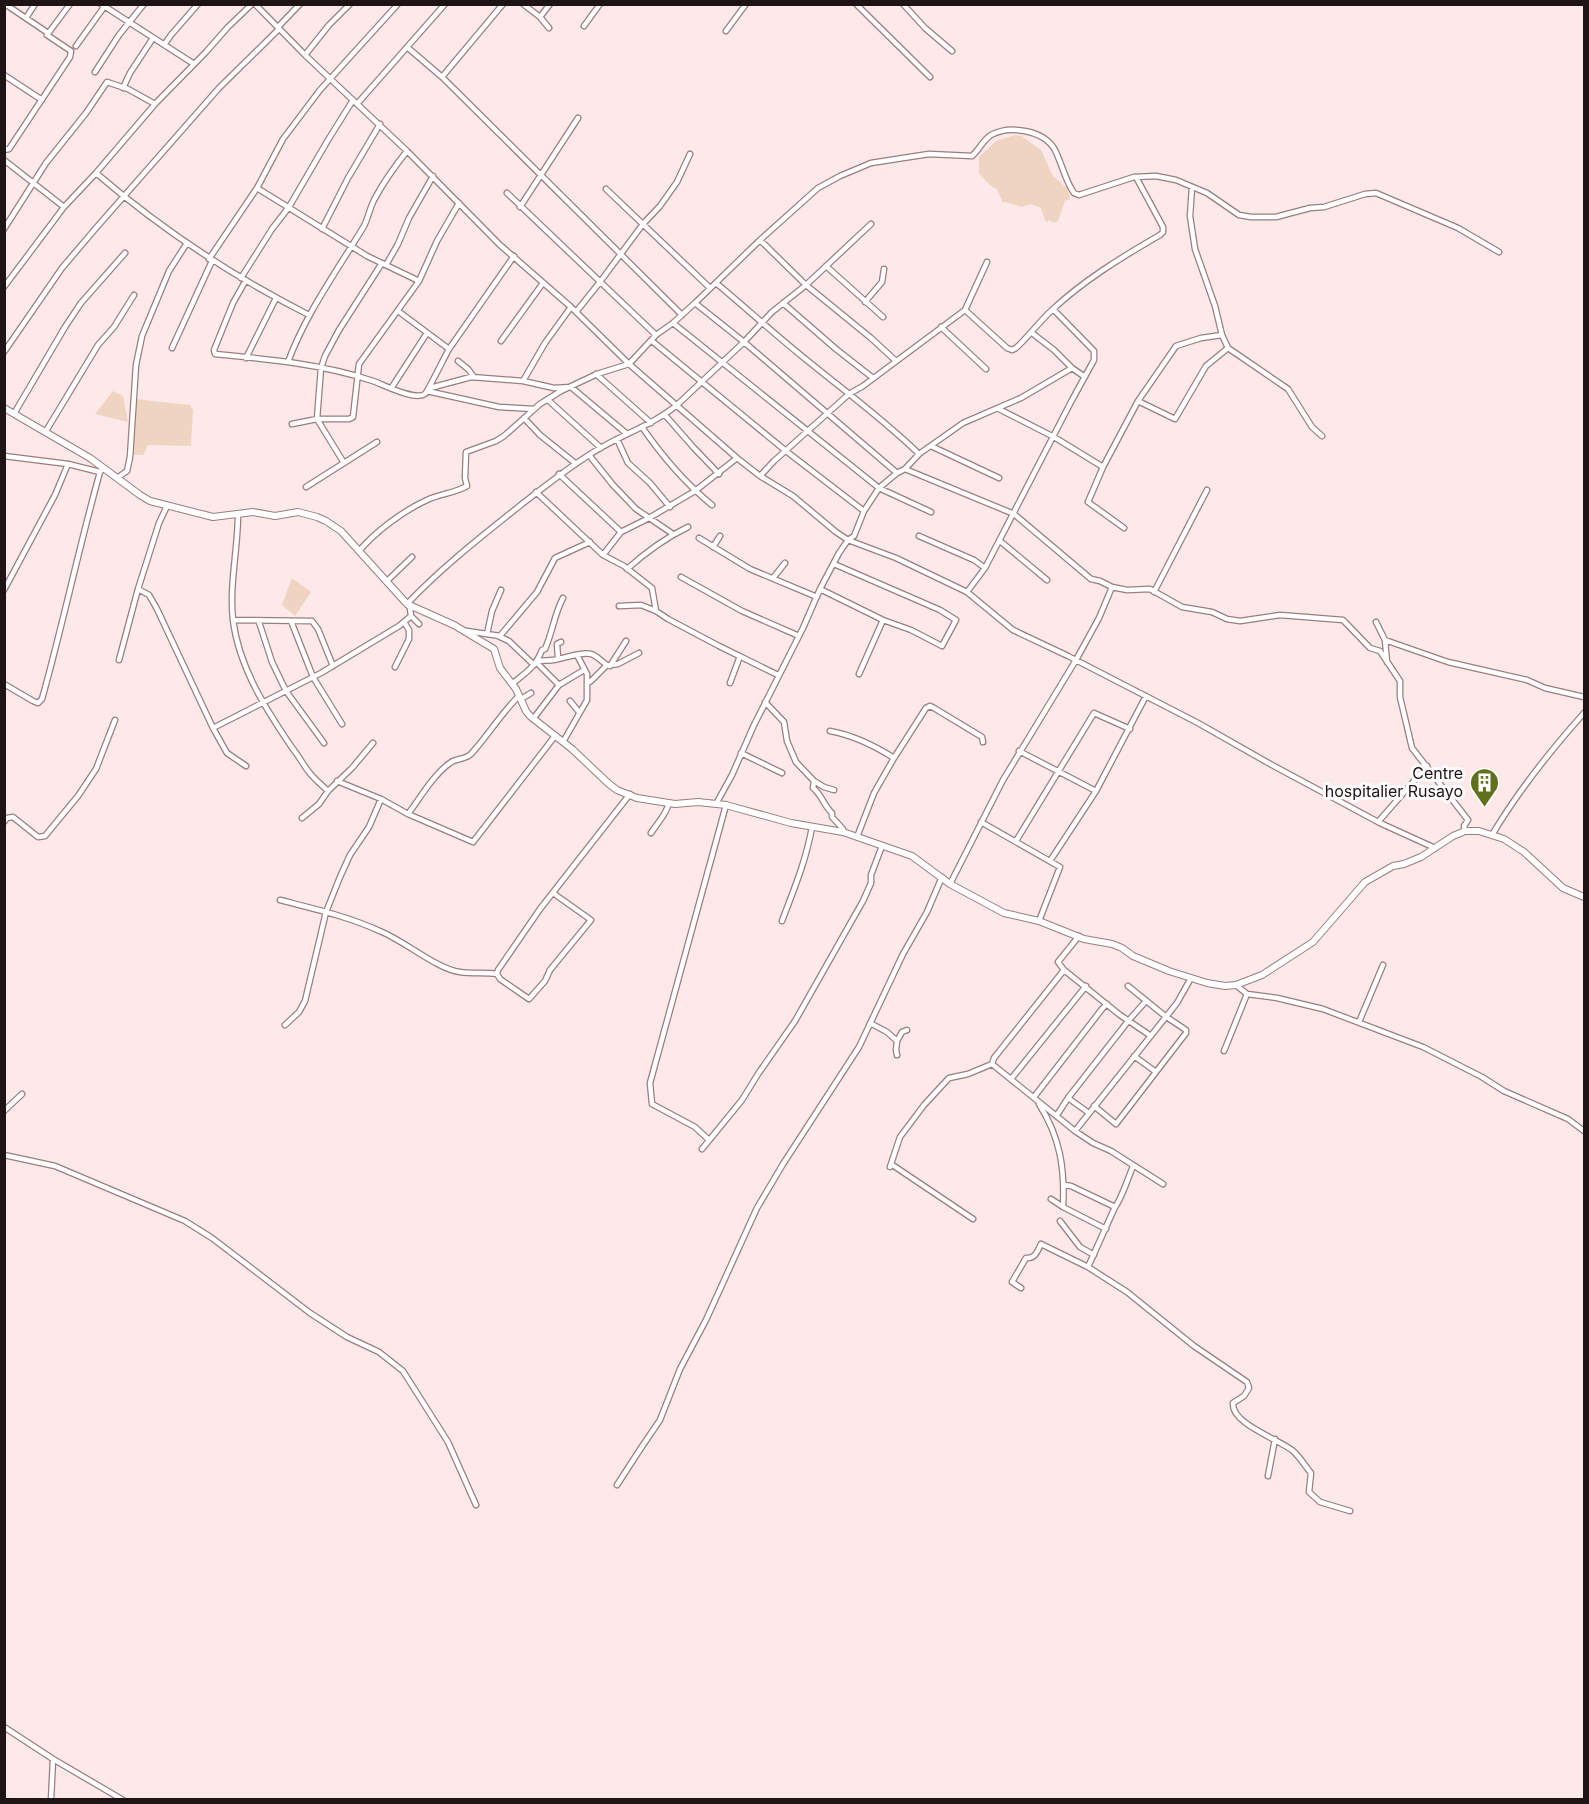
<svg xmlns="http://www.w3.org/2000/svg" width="1589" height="1804" font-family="Inter,sans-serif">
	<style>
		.green { fill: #f0d4c2 }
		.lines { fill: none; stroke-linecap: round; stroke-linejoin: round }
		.street-casing { stroke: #9a7d7f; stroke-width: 7 }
		.secondary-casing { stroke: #9a7d7f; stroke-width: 8 }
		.street { stroke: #fff; stroke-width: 4.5 }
		.secondary { stroke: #fff; stroke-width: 6 }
		.labels { text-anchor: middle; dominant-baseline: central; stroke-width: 6; stroke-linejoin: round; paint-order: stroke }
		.poi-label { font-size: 16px; fill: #1f1415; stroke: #fcfcfc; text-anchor: end }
	</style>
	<rect width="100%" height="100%" fill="#fde9ea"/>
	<path class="green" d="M1015,135L1022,136L1041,150L1053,176L1068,189L1070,199L1065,201L1058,221L1054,223L1049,220L1047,222L1045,220L1041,208L1031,204L1022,207L1005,202L1003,203L997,189L991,186L979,174V157L996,141Z
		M113,391L123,396L128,422L95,414Z
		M135,399L190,405L193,410L191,446L148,445L143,455H132Z
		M292,578L311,592L295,616L282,605Z"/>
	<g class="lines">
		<defs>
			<path id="street" d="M5,4L48,33
				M101,4L194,64
				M255,4L305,55L407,151L500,245L571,307L629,364L737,458L760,476L793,496L836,532L848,540L896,558L967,592L1013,630L1068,656L1198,723L1272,765L1380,823L1435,848
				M523,4L540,17L549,28
				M856,4L930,77
				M903,4L925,28L952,51
				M540,17L550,4
				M26,18L35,4
				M584,26L600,4
				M278,27L300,4
				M726,31L746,4
				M164,45L171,35L198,4
				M76,46L104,7
				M407,47L442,77L682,315
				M305,55L329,25L350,4
				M95,72L119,35L144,4
				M4,75L42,100
				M442,77L503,4
				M123,88L130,73L153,38
				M357,104L445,4
				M4,150L9,149L70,57L71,51L47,35L70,4
				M4,160L64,207L96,173L155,104L206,52L228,27L252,4
				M96,173C161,229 232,276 309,315
				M1192,187L1190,216L1195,249L1215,306L1222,335L1228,348L1288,389L1312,427L1322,436
				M257,188L367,256L419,281
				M606,189L710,288
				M507,193L656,335
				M520,207L578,118
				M4,229L46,163L86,113L107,82L128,89L155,104
				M322,229L348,178L380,124
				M760,240L806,285L871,338L896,361
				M209,259L257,188L283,139L320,90L398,4
				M386,265L398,244L409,218L433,176
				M826,266L883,317
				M241,278L272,229L289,207L328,140L353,100
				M246,280L233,303L214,350L215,354C268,359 323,364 373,381C384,385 415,401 425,394C428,391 445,356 449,349L514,256
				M716,283C745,307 773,333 803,357C842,389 883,419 919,454
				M4,287L64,207
				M865,302L882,282L884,269
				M695,303L744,342L897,473
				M783,303L836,349L873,378
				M965,310L1007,348L1012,350L1016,348C1029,336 1039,322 1052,310C1084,280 1122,257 1160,235L1163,232V227L1136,177
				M398,311L449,349
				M576,312L600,282L643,224L660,206L677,182L690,154
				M673,323L879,488L931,512
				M941,327L986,369
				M1032,333L1054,350L1072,368
				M501,341L543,283
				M652,341L786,451L864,511
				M172,348L212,261
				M4,352L62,268L96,228L219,88L279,29
				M246,358L276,298
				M458,361L468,369L474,377
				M288,362C306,313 337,271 364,226C368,218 370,208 374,200C383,183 395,166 407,151
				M596,374L651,423
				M523,381L545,343L571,307
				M392,387L427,333
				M430,388L471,377L523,381L554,388L571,387L627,434
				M427,391L499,407L534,409
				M548,400L601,448
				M1138,401L1175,419L1206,366L1228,348
				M999,409L1054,437L1103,467L1088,502L1124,528
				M15,412L65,327L81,303L125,253
				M665,415L694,448L719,474
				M524,418L540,435L575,463
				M292,424L317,419H349L353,417L359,364L419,281L437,241L459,203
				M642,427C662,456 685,483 712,505
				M46,431L98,345L114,327L134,295
				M617,439L628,463L650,483L670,507
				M931,446L999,478
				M589,455L613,485L636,509L673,534
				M4,456L68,464L100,472L102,470
				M344,463L317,419L321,368L325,356L339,330L382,263
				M1103,467L1138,401L1176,346L1201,338L1222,335
				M905,469L1014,514L1091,579L1100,581L1112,587
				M559,474L621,532
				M760,476L774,461L849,394L863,386L965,310L987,262
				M117,478L127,471L130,457L136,365L142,336L169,271L187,243
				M306,487L377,442
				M536,492L603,555L624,566L652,588L656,611
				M167,506L159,523L138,589L149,595L157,609L213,728L227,753L246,766
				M238,514C238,549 229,585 233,620C239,668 267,711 293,749C299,756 303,765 309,772C314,779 322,785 328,791
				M919,536L974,560L985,568
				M699,538L750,569L817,597
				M1000,541L1047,580
				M713,547L720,536
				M359,551C376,531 403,511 427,500C440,494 455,493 467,486L465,478L466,452L496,441L504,436L540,404L561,391L597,374L629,364L656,335L673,323L695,303L760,240L818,188L840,176L871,163L929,154L972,156C979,150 983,140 991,135C1010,125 1044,130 1055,150C1062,164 1065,180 1074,193L1079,195L1134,177L1156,176L1176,180L1207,193L1239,215L1251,217H1276L1310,208L1324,207L1365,194L1376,193L1458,228L1499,252
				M603,555L621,532L649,518L695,491L737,458
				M834,564L940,610L956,620L942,646L911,630L883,620
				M627,569C645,553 667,537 688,527
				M681,577L742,611L799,636
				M773,578L785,563
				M387,581L412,557
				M820,589L883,620L859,674
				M4,590L55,495L68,464
				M967,592L985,568L1072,400L1094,360V351L1053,309
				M1154,592L1207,490
				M619,606L641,605L656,611L668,619L719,646L778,675
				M233,620L312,621L318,629L333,666
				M291,621L313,677L342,724
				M259,622L272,662L286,691L324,743
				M1376,622L1385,640L1387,662
				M419,624L411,616L410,608L407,604C442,567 482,536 522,504C544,487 565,470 589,455C617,436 650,427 677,405L744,342L772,312L806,285L871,224
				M467,631L500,636L537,592L555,558L590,542
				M487,634L492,611L501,590
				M498,636L509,641L534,665
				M1385,640L1448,662L1527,680L1545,688L1584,697
				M558,658L557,644L561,642
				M119,660L138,589
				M538,661C543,660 548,661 553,660C562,659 582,651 591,654C596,655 602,662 607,665
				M536,662L559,685
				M611,665L618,664L639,653
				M395,667L409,639V630L404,622
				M587,683L591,681L607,665L610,666L626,641
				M730,683L740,656
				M4,684L33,701L38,703L42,699C63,624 79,547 100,472
				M512,684C526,672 535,668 542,650L545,649C553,631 554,615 563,598
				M521,699L531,693
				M570,701L579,712
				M765,702L784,722L787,741L796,762L814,781L813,788C822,795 824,806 832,813V817L843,829V832
				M533,719L559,685L584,670
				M213,728L321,673L399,626L411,616
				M830,731C852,735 875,746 894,758
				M563,742L587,700V674L577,655
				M1019,751L1096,791
				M741,753L782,773
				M337,781L381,799L408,814L473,842
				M814,781L824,787L834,790
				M716,804L732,775L754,725L803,628L820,589L839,553L848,540L854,536L864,511L879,488L897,473L905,469L919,454L963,423L1021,398L1072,368L1085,377
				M408,814C420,798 434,774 450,763C456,758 465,760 471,754C488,736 501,713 519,696
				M302,818L319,804L328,791L352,768L373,743
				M4,822L7,818L13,817L38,837L45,836L78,796L96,769L115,720
				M981,822L1060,867L1039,921
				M1378,822L1427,766
				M651,833C658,822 666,815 669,803
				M1492,835C1518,791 1551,750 1584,713
				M857,837L874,793L894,758L926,708L930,706L934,708L982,737L983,742
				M1016,841L1094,713L1130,729
				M473,842L555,736
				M1050,861L1096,791L1146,696
				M950,884L1003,780L1076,660L1099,618L1112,587L1127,590L1150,589L1182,607L1212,612L1227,619L1240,621L1280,615L1343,620L1370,648L1380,651L1400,681V697L1412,748L1468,820L1464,826L1465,831
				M553,893L591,920L550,970L545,981L529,999L500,979L497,974L498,970L540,909L630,794
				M280,900C315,909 350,917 382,932C404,941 439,970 460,972C472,974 485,972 497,974
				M782,921C794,889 806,861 812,827
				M1079,936L1058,962L1064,970L1120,1015L1151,1036
				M1064,970L994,1058L992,1064L1075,1131L1093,1143L1111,1151L1163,1184
				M1236,985L1247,994L1277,998L1323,1009L1423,1047L1482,1077L1504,1091L1568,1119L1584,1131
				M1359,1022L1383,965
				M870,1023L887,1032L897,1041L896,1050L897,1055
				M285,1025L299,1012L305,1001L326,912L340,877L350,855L369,827L381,799
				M897,1041L902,1032L907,1030
				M1224,1051L1247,994
				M1134,1056L1156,1072
				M1011,1079L1086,986
				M1034,1097L1102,1009L1107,1004
				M1068,1098L1089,1113
				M1039,1104C1060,1137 1065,1168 1063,1207
				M1094,1106L1116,1124L1186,1033V1030L1165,1016L1128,986
				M4,1111L22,1094
				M1057,1115L1068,1098L1129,1020L1146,1001
				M1075,1131L1177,1003L1191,978
				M709,1140L695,1127L652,1104L650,1083L726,805
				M702,1149L742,1100L758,1074L795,1021L863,901L871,883V875L882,846
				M4,1155L55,1166L185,1221L212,1238L310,1313L347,1337L379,1352L403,1371L448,1442L476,1505
				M891,1164L973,1219
				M890,1167L900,1137L924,1105L949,1078L968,1074L992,1064
				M1064,1185L1071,1186L1115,1207
				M1051,1199L1063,1207L1106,1229
				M1060,1221L1080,1247L1094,1255
				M1088,1267L1115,1207C1121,1200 1129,1176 1133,1166
				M1021,1288L1012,1282L1026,1258C1035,1259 1037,1252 1041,1244L1088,1267L1127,1292L1194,1346L1247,1382L1249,1388L1244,1396L1233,1403C1231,1424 1279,1439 1293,1451C1300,1457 1305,1466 1311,1473L1309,1492L1320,1502L1350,1511
				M1268,1476L1275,1439
				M617,1485L641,1448L660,1420L680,1369L706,1320L757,1208L783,1164L859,1047L903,954L927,912L942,877
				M4,1727L53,1759L123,1800
				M51,1800L53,1759"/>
			<path id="secondary" d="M4,408L90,458L140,495L150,501L213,517L253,512L275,516L298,512L317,517L326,521L341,531L407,604L454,625L494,649L500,668L516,689L526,711L530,716L572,749L609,784L617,790L637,798L675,804L698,802L726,805L791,823L843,832L912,856L950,884L1004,913L1039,921L1084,939L1112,944L1122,948L1133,956L1169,971L1207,983L1225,986L1236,985L1262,975L1313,942L1365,882L1393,866L1404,864L1421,857L1453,836L1465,831H1479L1504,839L1524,852L1563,888L1584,897"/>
		</defs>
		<use href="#street" class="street-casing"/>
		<use href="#secondary" class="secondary-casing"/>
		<use href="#street" class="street"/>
		<use href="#secondary" class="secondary"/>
	</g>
	<defs>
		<symbol id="building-pin" viewBox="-11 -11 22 30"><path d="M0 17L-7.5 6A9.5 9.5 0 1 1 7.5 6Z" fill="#61701c" stroke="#fcfcfc"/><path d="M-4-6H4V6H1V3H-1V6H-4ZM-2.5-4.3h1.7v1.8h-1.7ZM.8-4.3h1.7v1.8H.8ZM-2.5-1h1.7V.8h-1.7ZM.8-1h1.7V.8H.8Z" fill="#fff"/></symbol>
	</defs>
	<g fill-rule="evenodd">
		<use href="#building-pin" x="1468" y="766" width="33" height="45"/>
	</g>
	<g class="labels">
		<g class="poi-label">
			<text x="1463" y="773">Centre<tspan x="1463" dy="18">hospitalier Rusayo</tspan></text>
		</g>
	</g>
	<rect width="1589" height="1804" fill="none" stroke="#1f1415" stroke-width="12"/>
</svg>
